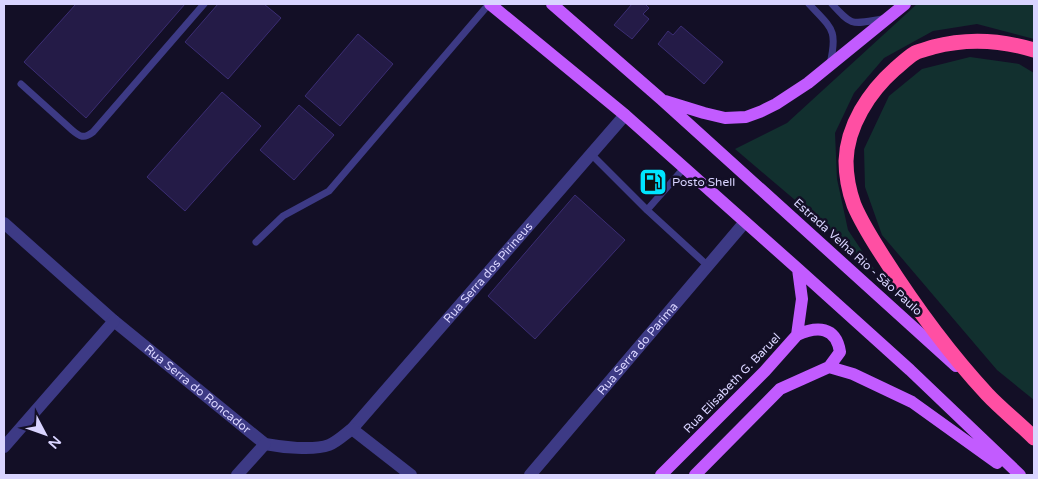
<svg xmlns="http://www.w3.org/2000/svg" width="1038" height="479" font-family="'Varela Round',sans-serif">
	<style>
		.green { fill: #12302f }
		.building { fill: #241b47; stroke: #3b2d73 }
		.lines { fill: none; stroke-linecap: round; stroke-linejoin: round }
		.lane { stroke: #3d3a85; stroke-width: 7 }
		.street { stroke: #3d3a85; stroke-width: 12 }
		.primary { stroke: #c25bff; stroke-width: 12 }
		.highway { stroke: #ff4fa3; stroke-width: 15 }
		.labels { text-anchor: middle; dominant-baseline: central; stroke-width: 5; stroke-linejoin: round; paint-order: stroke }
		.poi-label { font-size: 12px; fill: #d9d4ff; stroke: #130f26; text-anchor: start }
		.street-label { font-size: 12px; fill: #d9d4ff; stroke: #130f26 }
	</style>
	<rect width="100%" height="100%" fill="#130f26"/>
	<path class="green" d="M917,4H1034V39L977,24L933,31L884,58L854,93L835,133L837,179L848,230L878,275L828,228L735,149L787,123Z
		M970,57L1019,64L1034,73V400L997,370L882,235L865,187L864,149L889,96L922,69Z"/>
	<path class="building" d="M76,4H185L86,118L24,62Z
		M218,4H264L281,18L228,79L185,42Z
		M632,4H645L649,8L643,14L649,19L632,39L614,25Z
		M681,26L723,62L704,84L658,44L668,31L673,35Z
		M358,34L393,64L340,126L305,96Z
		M222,92L261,126L185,211L147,177Z
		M299,105L334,135L294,180L260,150Z
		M575,195L625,240L535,339L488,296Z"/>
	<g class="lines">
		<path class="lane" d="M809,4C832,29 838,29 830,64
			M832,4C853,27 852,24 882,19
			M21,84L72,130C80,137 84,139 93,132L204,4
			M591,154L647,210L708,266
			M647,210L684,168
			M256,242L283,216L329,191L489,4"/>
		<g class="street">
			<path id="s1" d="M4,223L114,321L265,444C281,447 313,451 329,445C337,442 345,434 352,429L625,115"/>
			<path d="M352,429L411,475"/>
			<path d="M4,447L114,321"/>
			<path d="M237,475L265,444"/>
			<path id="s2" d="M530,475L745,222"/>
		</g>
		<path class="primary" d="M490,4L625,115L798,269L910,370L1020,475
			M552,4L661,99L956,366
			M665,101L704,113L725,118L746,117L762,111L776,104L808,83L905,4
			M829,367L853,374L912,402L997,463
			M661,475L765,371L797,335L802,299L798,269
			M695,475L780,389L829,367L840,352C836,326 817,326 797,335"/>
		<path class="highway" d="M1034,50C1001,40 967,38 933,47C928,49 921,50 915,53C908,57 901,64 895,69C869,92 847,126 846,161C846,175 849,191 854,205C862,224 873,241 884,258C914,305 949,353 987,394C1001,409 1019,423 1034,438"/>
	</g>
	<defs>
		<symbol id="fuel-square" viewBox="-11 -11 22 22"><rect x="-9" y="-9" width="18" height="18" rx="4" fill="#00e5ff" stroke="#130f26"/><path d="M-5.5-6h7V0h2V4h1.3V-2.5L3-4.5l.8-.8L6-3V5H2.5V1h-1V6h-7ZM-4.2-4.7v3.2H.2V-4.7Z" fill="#111"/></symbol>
	</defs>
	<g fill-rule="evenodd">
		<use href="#fuel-square" x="637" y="166" width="32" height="32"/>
	</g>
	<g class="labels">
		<g class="poi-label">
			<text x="672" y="182">Posto Shell</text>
		</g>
		<g class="street-label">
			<text transform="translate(858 257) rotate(42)">Estrada Velha Rio - São Paulo</text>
			<text stroke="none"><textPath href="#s1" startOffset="642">Rua Serra dos Pirineus</textPath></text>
			<text stroke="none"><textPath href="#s2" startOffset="166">Rua Serra do Parima</textPath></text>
			<text transform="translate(732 383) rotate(-46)">Rua Elisabeth G. Baruel</text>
			<text stroke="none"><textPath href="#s1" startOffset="255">Rua Serra do Roncador</textPath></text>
		</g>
	</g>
	<rect width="1038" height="479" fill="none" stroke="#d9d4ff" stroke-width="10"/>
	<g transform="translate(45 434) rotate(131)" stroke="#130f26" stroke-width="4" paint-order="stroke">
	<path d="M0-4L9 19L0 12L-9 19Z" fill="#d9d4ff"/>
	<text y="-8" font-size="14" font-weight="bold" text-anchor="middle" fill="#d9d4ff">N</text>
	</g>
</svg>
